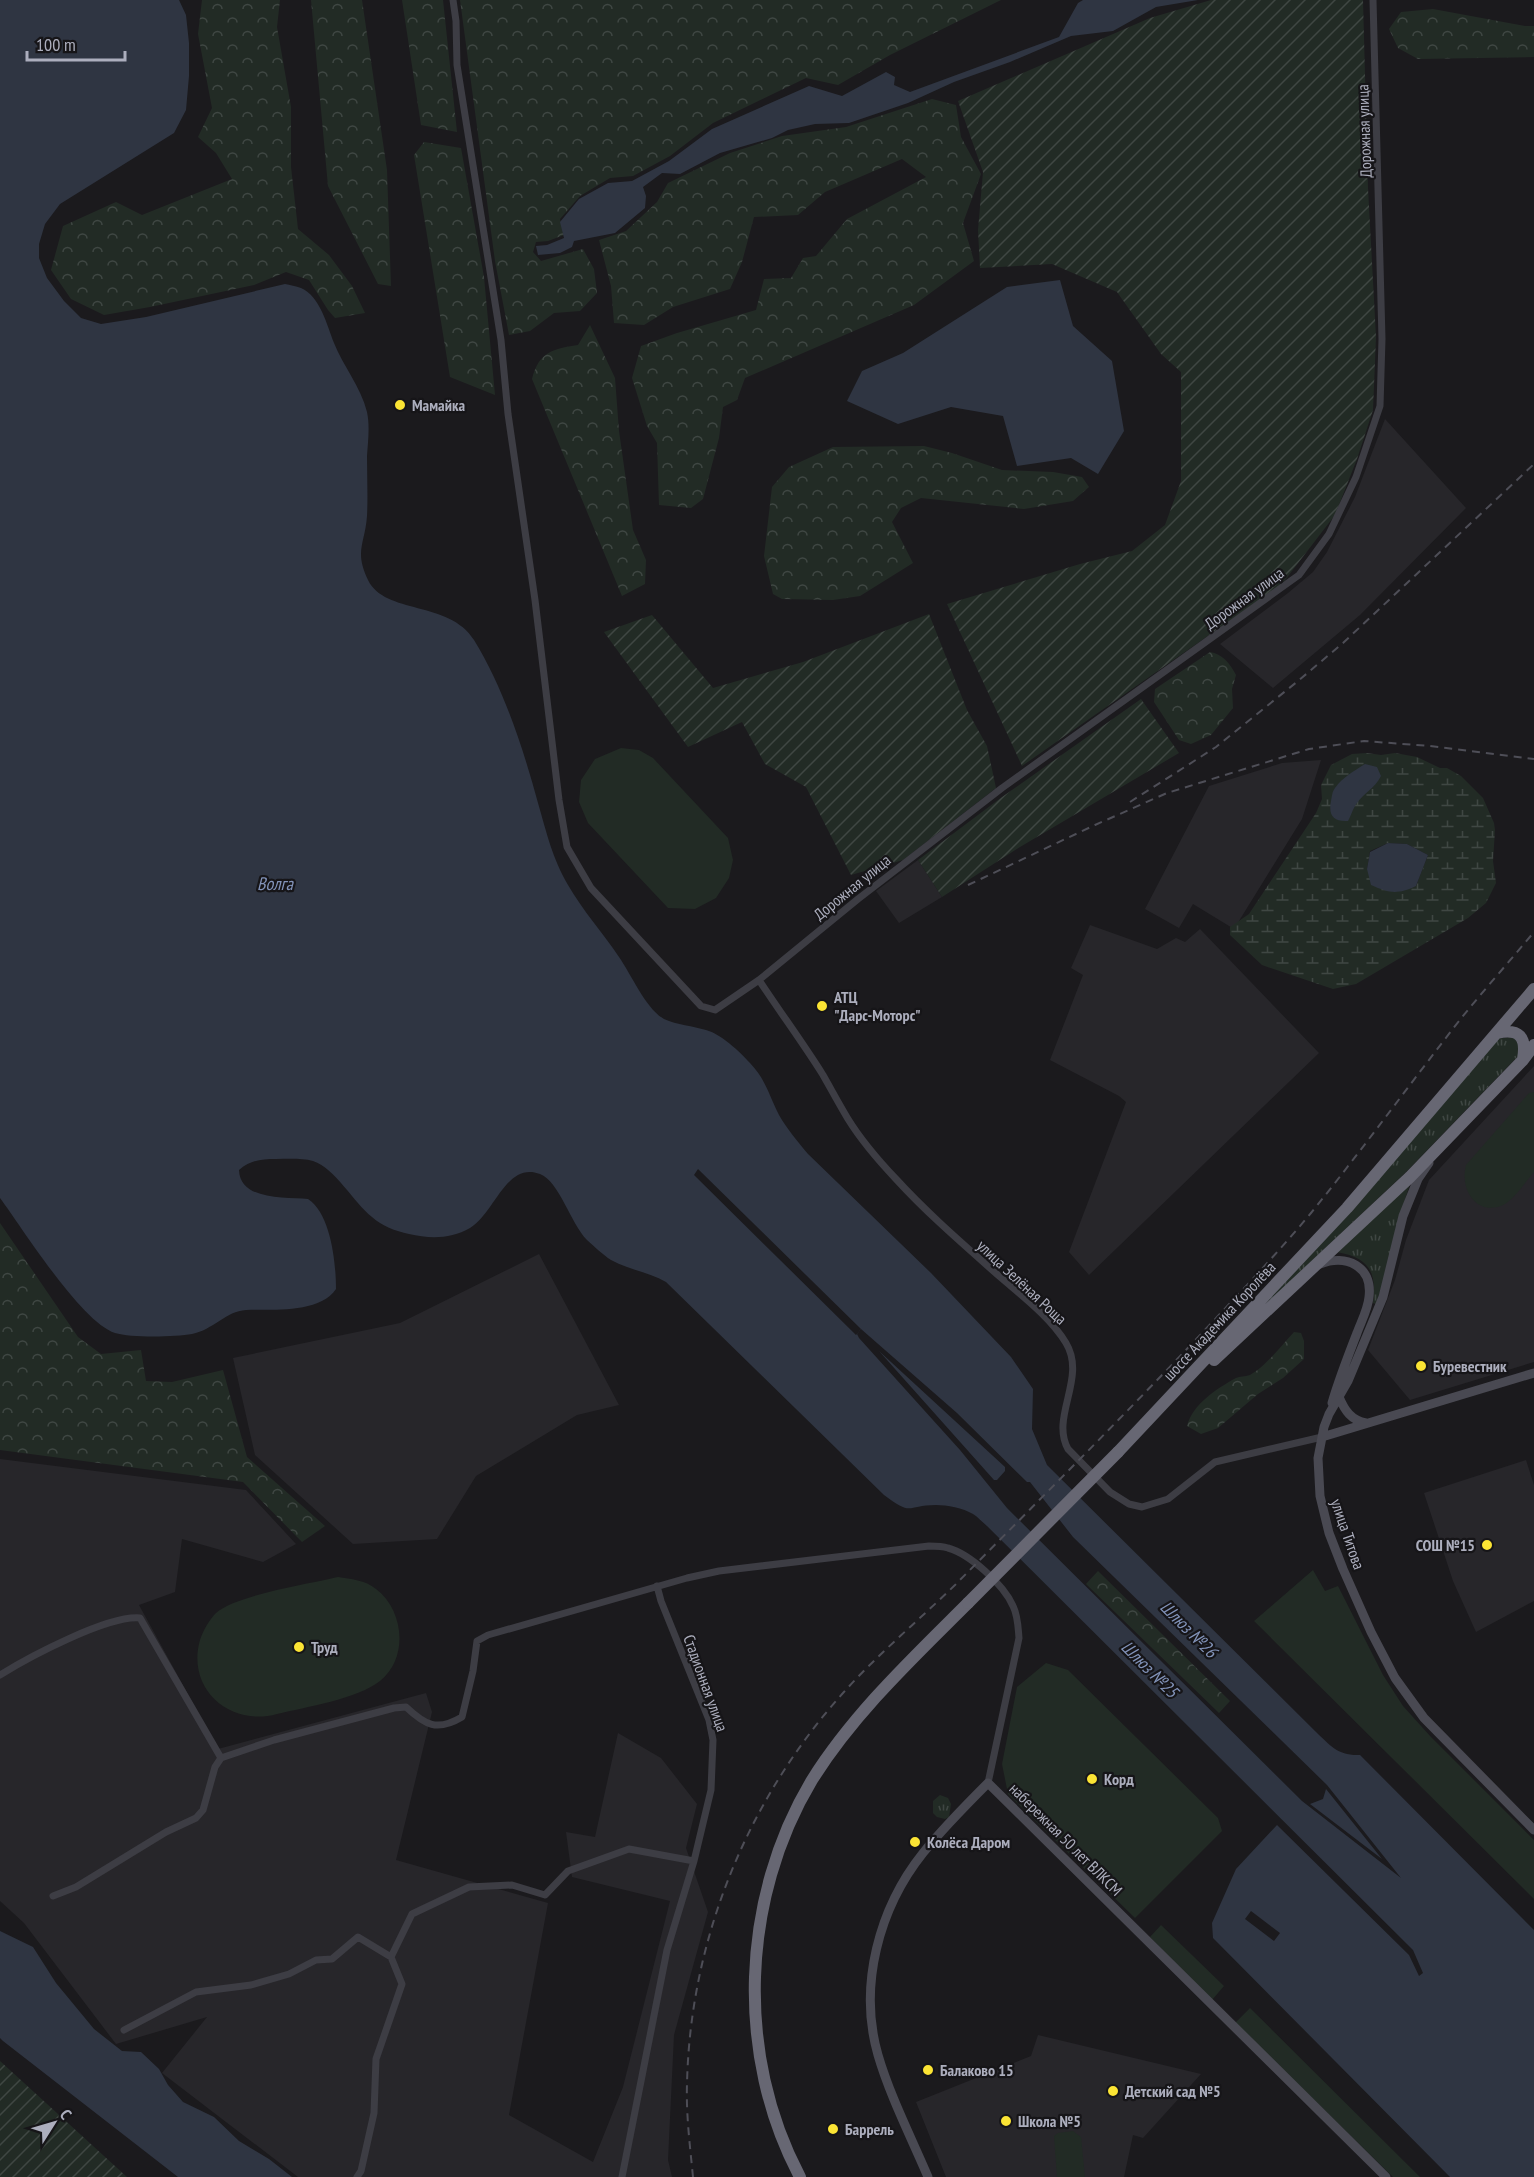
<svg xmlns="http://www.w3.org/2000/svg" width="1534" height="2177" font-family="'PT Sans Narrow',sans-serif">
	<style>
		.built { fill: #27262a }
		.grass { fill: url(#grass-tufts) }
		.forest { fill: url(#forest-crowns) }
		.wetland { fill: url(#wetland-marsh); fill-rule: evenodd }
		.park { fill: #222b25 }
		.garden { fill: url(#garden-furrows) }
		.water { fill: #2f3542; fill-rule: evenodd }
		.pier { fill: #1b1a1d }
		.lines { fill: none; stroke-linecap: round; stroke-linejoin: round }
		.street { stroke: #3d3d44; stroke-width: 7 }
		.secondary { stroke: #494952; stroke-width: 9 }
		.highway { stroke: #676773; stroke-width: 12 }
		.rail { stroke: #4e4e57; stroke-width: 2; stroke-dasharray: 8 6; stroke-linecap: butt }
		.highway-bridge { stroke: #676773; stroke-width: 12 }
		.poi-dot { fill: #fbe434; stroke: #161518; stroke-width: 2 }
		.labels { text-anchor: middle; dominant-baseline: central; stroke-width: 4.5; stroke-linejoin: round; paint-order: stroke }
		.street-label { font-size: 16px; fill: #acaebd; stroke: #161518 }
		.poi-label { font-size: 16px; font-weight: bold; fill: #acaebd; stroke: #161518; text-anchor: start }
		.water-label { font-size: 18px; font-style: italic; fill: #8293b9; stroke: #161518 }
	</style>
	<defs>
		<pattern id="grass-tufts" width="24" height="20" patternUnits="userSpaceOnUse" patternTransform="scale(1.5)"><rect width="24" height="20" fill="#222b25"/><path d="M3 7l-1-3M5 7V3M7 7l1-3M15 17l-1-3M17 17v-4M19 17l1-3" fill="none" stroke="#3f4743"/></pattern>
		<pattern id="forest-crowns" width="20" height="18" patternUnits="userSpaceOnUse" patternTransform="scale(1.5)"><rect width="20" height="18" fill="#222b25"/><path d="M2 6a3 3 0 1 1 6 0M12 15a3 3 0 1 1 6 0" fill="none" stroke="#3f4743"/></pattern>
		<pattern id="wetland-marsh" width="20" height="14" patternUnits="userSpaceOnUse" patternTransform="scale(1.5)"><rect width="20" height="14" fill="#222b25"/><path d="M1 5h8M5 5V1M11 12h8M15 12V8" fill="none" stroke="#3f4743"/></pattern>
		<pattern id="garden-furrows" width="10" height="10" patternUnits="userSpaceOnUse" patternTransform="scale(1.5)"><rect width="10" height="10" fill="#222b25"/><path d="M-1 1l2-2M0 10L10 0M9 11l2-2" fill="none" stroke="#3f4743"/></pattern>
	</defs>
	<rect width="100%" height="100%" fill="#1b1a1d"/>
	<path class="built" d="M1385,419L1466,508L1360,615L1273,688L1220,644L1288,593L1313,572L1327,552L1355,497Z
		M1321,760L1302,819L1234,929L1193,904L1179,928L1145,909L1209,786L1282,763Z
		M918,860L942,897L899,923L876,891Z
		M1090,925L1157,949L1176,938L1185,942L1200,929L1319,1053L1089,1275L1069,1252L1126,1102L1119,1096L1050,1060L1083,975L1071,968Z
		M1534,1066V1362L1410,1400L1368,1350L1395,1280L1406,1240L1429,1180Z
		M539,1254L619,1405L577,1415L476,1476L437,1539L353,1544L255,1455L233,1358L400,1323Z
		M0,1459L246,1490L296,1544L263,1562L182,1539L175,1592L139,1605L218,1749L426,1693L432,1712L396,1860L548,1903L509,2115L593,2162L623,2087L670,1901L572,1877L566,1832L595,1837L618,1733L661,1758L697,1804L686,1848L708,1912L674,2035L668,2160L672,2177H298L162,2073L207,2017L116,2044L24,1923L0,1901Z
		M1526,1460L1534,1485V1601L1476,1632L1453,1581L1424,1493Z
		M1038,2035L1201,2074L1143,2138L1133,2135L1124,2177H946L916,2102L1031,2056Z"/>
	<path class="grass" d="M1513,1037L1519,1042L1520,1054L1406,1172L1233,1335L1499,1038Z
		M1410,1184C1396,1224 1390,1265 1376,1304L1373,1303C1377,1271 1369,1258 1337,1252Z
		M940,1795L948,1798L951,1804L949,1817L945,1819L937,1817L933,1813V1801Z"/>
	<path class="forest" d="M202,0H280L277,27L291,107V167L298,229L329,255L352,286L365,313L335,318L328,310L309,280L286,272L254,285L150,307L104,315L71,299L51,270L63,226L116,202L142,215L232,179L216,153L198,137L212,108L198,34Z
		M311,0H362L387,170L391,286L378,284L328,186Z
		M402,0H443L457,132L421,125Z
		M460,0H1001L890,55L838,85L806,78L713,123L670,156L633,176L610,178L580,196L560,219L564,235L548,241L536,242L533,252L541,261L583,249L594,269L597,293L580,311L554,313L530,331L509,335L495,261Z
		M1433,9L1525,26H1534V57L1418,59L1398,48L1389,29L1401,12Z
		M932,99L956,105L961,137L981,174L963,223L974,261L914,305L745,378L737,400L723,407L719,438L703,499L691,508L659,505L657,443L647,426L632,378L641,346L677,333L756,310L764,279L791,278L803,258L816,256L847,219L926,177L902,159L825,192L798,215L754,217L742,262L730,289L673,307L644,325L614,323L611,286L599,240L626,231L657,202L668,183L730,153L782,136L846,127Z
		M424,142L461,148L484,277L495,395L450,377L414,155Z
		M590,325L615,378L619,431L633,530L646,560L645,584L622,596L532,379C539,352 552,349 578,345Z
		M924,446L952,453L1002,470L1053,472L1082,477L1089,487L1073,501L1024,509L921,498L901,508L892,522L913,563L860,596L833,600L782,599L773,594L764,556L772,487L789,467L833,447Z
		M1210,652C1222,654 1230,663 1236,675L1232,689L1233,708L1211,735L1191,744L1179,740L1154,702L1155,689Z
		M0,1223L78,1337L101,1354L141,1350L146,1381L172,1382L223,1370L247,1457L325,1526L302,1542L243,1482L0,1450Z
		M1294,1332L1301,1333L1304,1341V1359L1283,1378L1258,1394L1218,1428L1201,1434L1187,1426C1193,1404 1216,1389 1236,1378C1240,1376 1245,1377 1250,1375C1265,1367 1282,1345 1294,1332Z
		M1098,1571L1230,1701L1219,1713L1086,1584Z"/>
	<path class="wetland" d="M1367,753L1381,755L1395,753L1417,757L1440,768H1447L1461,776L1483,798L1494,823L1495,830L1493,861L1496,883L1486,903L1468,918L1356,984L1333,989L1262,965L1230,935V927L1249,914L1316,813L1322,799L1321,785L1331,765L1352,754ZM1388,843L1407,844L1428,855L1416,886L1367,869L1370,851Z"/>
	<path class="park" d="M621,748L639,750L653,758L728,838L733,860L729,878L716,898L695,909L668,908L588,823L579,802L581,780L595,759Z
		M1534,1092V1172C1526,1181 1516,1197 1505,1204C1479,1218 1459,1191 1466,1165L1529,1093Z
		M1313,1570L1325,1591L1338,1586L1383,1675L1403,1706L1431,1737L1534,1840V1899L1254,1621Z
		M338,1577C351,1579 365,1580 376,1589C404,1610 409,1658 380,1681C357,1699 306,1707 277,1714C230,1727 186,1689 200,1640C203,1631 209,1620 216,1613C236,1595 309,1584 338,1577Z
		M1046,1663L1068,1670L1218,1818L1222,1831L1135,1918L1008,1794L1002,1764L1017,1687Z
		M1161,1925L1224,1986L1212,2000L1150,1937Z
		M1250,2008L1420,2177H1393L1235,2023Z
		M1073,2131L1081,2137L1085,2177H1057L1054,2136L1058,2133Z"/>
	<path class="garden" d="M1211,0H1363L1368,188L1376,337L1373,410L1357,459L1335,515L1282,584L1022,766L947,604L1080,564L1132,551L1165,525L1181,481V372L1161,354L1117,292L1052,264L980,268L978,230L983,172L958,101L1150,18Z
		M929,614L967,710L987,746L996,788L903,860L851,875L806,787L765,764L742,722L688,747L604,632L652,615L713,688L803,662Z
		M1141,699L1179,753L1020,847L942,897L918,860L1002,797Z
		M0,2061L127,2177H0Z"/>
	<path class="water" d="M0,0H179L186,15L189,43V76L186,110L174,133L60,204L45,224L39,244V258L47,278L64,301L81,318L101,324L146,317L285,284C290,285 296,286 301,288C320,296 327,325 334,343C343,366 361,387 367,412C370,426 368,441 367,456C367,476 368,496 367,516C365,544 354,551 368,580C385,615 449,600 474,640C504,689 523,748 538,803C547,834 552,857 568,885C583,911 603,933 619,957C631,974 646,1009 664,1019C677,1025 693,1026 706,1030C721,1034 739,1051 750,1063C766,1080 769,1095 779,1115C787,1129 798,1142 808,1154L931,1273L1011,1357L1033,1389L1032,1429L1047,1465L1315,1731C1331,1746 1338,1756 1360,1755L1534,1930V2177H1450L1213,1938L1212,1923L1236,1869L1277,1825L1409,1955L1419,1976L1423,1973L1413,1950L987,1526C982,1522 978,1517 973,1514C963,1508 947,1505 936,1505C906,1505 913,1517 884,1495L666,1282C649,1272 629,1270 611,1260C603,1255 594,1246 587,1240C571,1224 559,1181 540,1174C506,1161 495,1213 470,1228C451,1239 430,1239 409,1234C395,1231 382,1226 372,1217C353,1202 336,1169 313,1161C302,1158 288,1159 276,1159C261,1159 251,1160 239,1170C240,1201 286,1197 308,1199C331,1214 336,1263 336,1289C319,1314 272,1309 246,1310C226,1311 213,1330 192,1334C175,1337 131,1338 115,1333C81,1322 23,1229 0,1198ZM861,1329L957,1413L1027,1482H1030L1073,1537L1327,1785L1401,1878L1302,1801L1007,1508L960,1450L859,1338L857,1334Z
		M1083,0H1198L1156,7L1113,31L1071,36L1010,62L954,82L908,103L849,123L815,124L788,130L772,138L720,153L680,174L662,173L643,187L646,196L645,208L615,233L574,241L572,247L560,253L538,255L536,246L547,245L564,238L560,222L579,199L608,183L632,181L669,161L712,129L809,86L842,96L886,72L895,77L894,85L910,92L1059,37L1078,3Z
		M1060,280L1073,326L1112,361L1124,431L1098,474L1071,458L1017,466L1003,416L951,407L898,424L847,401L862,371L903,353L1007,287Z
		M1365,764L1377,767L1381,776C1375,788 1364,793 1357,803C1353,808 1351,816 1348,821C1334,822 1328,816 1331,801C1332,796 1332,792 1335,788C1343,777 1354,771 1365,764Z
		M1388,843L1407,844L1428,855L1416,886C1397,895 1389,893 1371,885L1367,869L1370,852Z
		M879,1351L1005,1467V1471L997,1480H994Z
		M1326,1789L1382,1859L1310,1804L1323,1799Z
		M0,1931L33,1947L56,1983L94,2029L122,2051L141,2052L159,2069L168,2085L183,2102L214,2117L239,2141L269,2159L292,2177H178L3,2041L0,2038Z"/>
	<path class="pier" d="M698,1169L861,1329L857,1334L856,1335L694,1175Z
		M1251,1911L1280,1933L1274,1941L1245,1919Z"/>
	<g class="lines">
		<path class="street" d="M453,0L456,21L457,65L501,340L508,414L535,600L559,800L567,847L591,888L701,1006L715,1010L759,980L858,899L1002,788L1299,575L1329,534L1356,477L1380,406L1382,339L1373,0
			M759,980C780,1012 803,1043 823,1075C831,1089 839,1104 848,1119C861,1140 878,1160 896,1179C928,1214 963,1244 999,1276C1022,1296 1050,1317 1066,1343C1087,1378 1050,1417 1068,1449L1110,1492L1129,1504L1142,1507L1168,1499L1215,1462L1322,1437
			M0,1675C29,1657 108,1615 140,1618L221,1758
			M53,1896L76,1887L166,1832L196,1818L203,1810L215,1767L221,1758L274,1740L394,1708L406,1707C425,1725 437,1732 462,1717L473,1671L477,1641L488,1635L687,1578L719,1571L929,1546C935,1546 942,1546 948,1548C970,1554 1004,1585 1013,1606C1018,1616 1018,1627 1019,1638L988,1783
			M124,2030L196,1992L251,1985L289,1974L316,1960L332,1959L358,1937L391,1957L412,1914L469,1887L512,1885L545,1895L568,1871L629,1849L694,1861
			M357,2177L361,2171L374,2113L376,2059L402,1984L391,1957
			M622,2177L667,1950L694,1861L711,1790L713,1740L709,1720L661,1601L657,1586"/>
		<path class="secondary" d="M1429,1163L1418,1179L1403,1216L1383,1297L1348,1381L1329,1414L1324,1427L1318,1458L1320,1496L1329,1533L1343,1569L1371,1632L1395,1678L1424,1718L1534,1830
			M1320,1264C1346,1254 1373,1266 1369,1297C1368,1309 1361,1322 1357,1333C1348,1356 1339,1379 1332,1403
			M1339,1397C1345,1411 1351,1420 1366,1423
			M1322,1437L1534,1373
			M928,2177C911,2137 890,2096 878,2055C858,1986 879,1908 923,1853C943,1828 965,1806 988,1783L1386,2177"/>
		<path class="highway" d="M1497,1033C1519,1028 1527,1037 1523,1059
			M1214,1360L1410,1177L1523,1060L1534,1045
			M1118,1452L1347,1208L1534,989
			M800,2177C735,2055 741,1898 812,1780C854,1713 913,1658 968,1603"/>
		<path class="rail" d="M1130,802L1216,747L1298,681L1343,643L1534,464
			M968,885L1095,825L1167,793L1309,749L1364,741L1430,746L1534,759
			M693,2177C690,2146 686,2115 687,2084C690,1940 747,1800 843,1693C877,1655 918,1621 955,1585C1043,1496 1132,1408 1217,1317C1249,1283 1281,1249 1311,1213C1362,1150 1409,1085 1459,1021C1483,991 1509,962 1534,932"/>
		<path class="highway-bridge" d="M968,1603L1118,1452"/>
	</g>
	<g class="poi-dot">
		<circle cx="400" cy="405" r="6"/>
		<circle cx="822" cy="1006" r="6"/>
		<circle cx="1421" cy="1366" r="6"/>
		<circle cx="1487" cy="1545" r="6"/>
		<circle cx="299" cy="1647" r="6"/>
		<circle cx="1092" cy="1779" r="6"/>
		<circle cx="915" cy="1842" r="6"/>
		<circle cx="928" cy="2070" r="6"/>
		<circle cx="1113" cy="2091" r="6"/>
		<circle cx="1006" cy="2121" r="6"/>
		<circle cx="833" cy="2129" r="6"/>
	</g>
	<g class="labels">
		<g class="street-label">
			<text transform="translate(1364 131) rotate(-92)">Дорожная улица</text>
			<text transform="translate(1244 598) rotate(-36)">Дорожная улица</text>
			<text transform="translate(852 887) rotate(-39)">Дорожная улица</text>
			<text transform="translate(1022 1282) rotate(43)">улица Зелёная Роща</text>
			<text transform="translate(1219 1321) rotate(-47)">шоссе Академика Королёва</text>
			<text transform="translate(1348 1534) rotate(71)">улица Титова</text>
			<text transform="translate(706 1683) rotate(70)">Стадионная улица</text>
			<text transform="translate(1066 1839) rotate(45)">набережная 50 лет ВЛКСМ</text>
		</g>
		<g class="poi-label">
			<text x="412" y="405">Мамайка</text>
			<text x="834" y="997">АТЦ<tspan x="834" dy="18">"Дарс-Моторс"</tspan></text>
			<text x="1433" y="1366">Буревестник</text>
			<text x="1475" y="1545" text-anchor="end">СОШ №15</text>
			<text x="311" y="1647">Труд</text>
			<text x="1104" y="1779">Корд</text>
			<text x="927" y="1842">Колёса Даром</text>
			<text x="940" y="2070">Балаково 15</text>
			<text x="1125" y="2091">Детский сад №5</text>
			<text x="1018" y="2121">Школа №5</text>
			<text x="845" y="2129">Баррель</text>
		</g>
		<g class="water-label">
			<text x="275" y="883">Волга</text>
			<text transform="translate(1189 1629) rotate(45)">Шлюз №26</text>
			<text transform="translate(1150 1669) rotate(45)">Шлюз №25</text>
		</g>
	</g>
	<g transform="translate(54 2123) rotate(53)" stroke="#161518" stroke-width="4.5" paint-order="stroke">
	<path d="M0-4.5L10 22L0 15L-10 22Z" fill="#acaebd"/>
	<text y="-9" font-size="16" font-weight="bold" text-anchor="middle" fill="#acaebd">С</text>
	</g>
	<path d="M27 51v9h98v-9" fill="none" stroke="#acaebd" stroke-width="3"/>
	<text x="36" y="51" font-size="18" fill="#acaebd" stroke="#161518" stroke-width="4.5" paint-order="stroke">100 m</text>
</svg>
